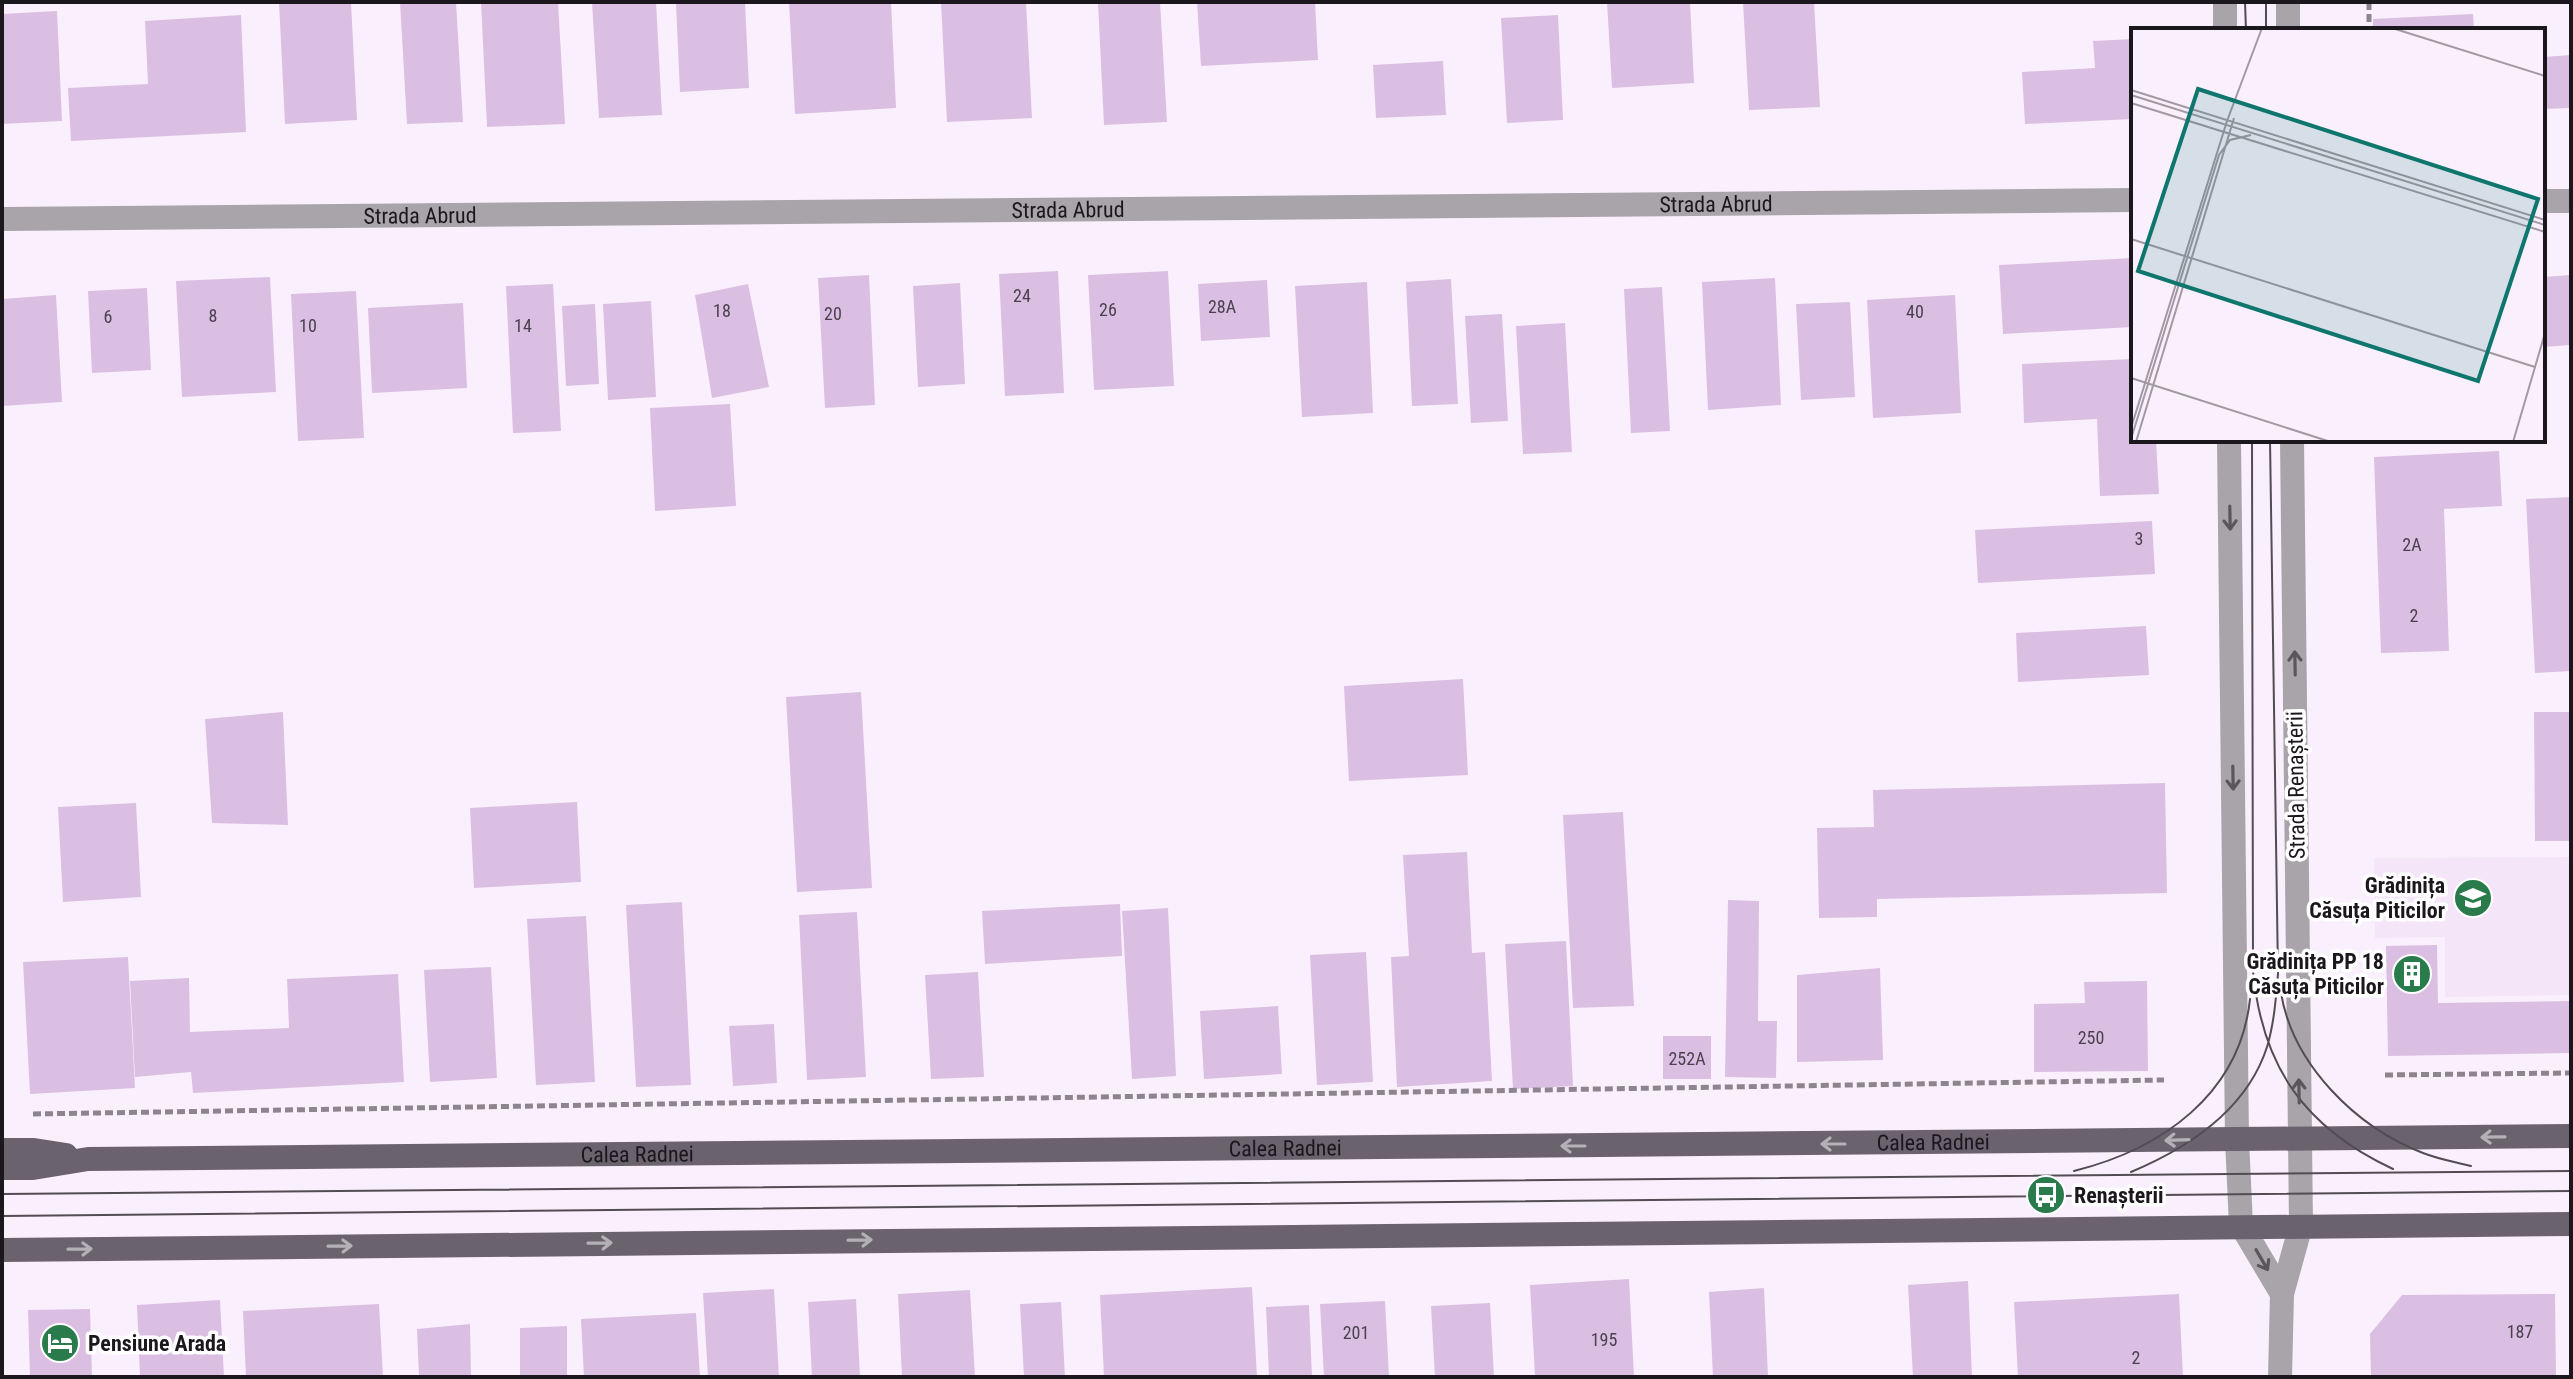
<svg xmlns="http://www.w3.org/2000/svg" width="2573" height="1379" font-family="'Roboto Condensed',sans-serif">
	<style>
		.built { fill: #f4e5f9 }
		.building { fill: #dabfe3 }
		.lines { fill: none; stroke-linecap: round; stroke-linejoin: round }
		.path { stroke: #8c858e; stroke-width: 5; stroke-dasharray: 8 4; stroke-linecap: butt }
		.minor { stroke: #a8a4aa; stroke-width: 24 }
		.tertiary { stroke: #a8a4aa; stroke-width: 24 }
		.primary { stroke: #6a636d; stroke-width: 24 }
		.tram { stroke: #524c53; stroke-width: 2 }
		.oneway { stroke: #5a565c }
		.oneway2 { stroke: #b4b1b6 }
		.labels { text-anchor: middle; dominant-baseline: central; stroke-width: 7; stroke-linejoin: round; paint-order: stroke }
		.number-label { font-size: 18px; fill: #4b414e }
		.street-label { font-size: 22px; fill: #1b171c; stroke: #fff }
		.poi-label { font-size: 22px; font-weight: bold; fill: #1b171c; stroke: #fff; text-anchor: end }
		.inset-road { fill: none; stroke: #a199a3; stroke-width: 2 }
		.view { fill: #0f766e; fill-opacity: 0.15; stroke: #0f766e; stroke-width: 4 }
		.inset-edge { fill: none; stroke: #1b171c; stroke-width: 4 }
	</style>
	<rect width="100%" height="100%" fill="#faf0fd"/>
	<path class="built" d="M2571,857V995L2445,997V937L2375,938L2374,858Z"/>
	<path class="building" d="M279,2H351L357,120L285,124Z
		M400,2H456L463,122L407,124Z
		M481,2H558L565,124L487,127Z
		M592,2H656L662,115L599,118Z
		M718,2H745L749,88L680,92L676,4Z
		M789,2H891L896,108L795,114Z
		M941,2H1026L1032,118L947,122Z
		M1160,2L1167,122L1104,125L1098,3Z
		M1197,2H1315L1318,60L1201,66Z
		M1607,2H1690L1694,83L1612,88Z
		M1743,2H1814L1820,107L1749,110Z
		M57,11L62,121L2,124V14Z
		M2473,14L2474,30H2373V19Z
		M241,15L246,132L71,141L68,88L148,84L145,21Z
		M1558,15L1563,120L1507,123L1501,18Z
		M2133,39V119L2025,124L2022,72L2095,68L2093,41Z
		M2571,55V108L2543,109V57Z
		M1443,61L1446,115L1376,118L1373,65Z
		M2133,258V327L2003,334L1999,265Z
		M1058,271L1064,393L1005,396L999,274Z
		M1168,271L1174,386L1094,390L1088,275Z
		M869,275L875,405L825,408L818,278Z
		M2571,275V345L2543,347V277Z
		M270,277L276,392L182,397L176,281Z
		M1775,278L1781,405L1708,410L1702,282Z
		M1451,279L1458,404L1412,406L1406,282Z
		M1267,280L1270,337L1201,341L1198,284Z
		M1367,282L1373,413L1302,417L1295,286Z
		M960,283L965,384L918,387L913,286Z
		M553,284L561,431L513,433L506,286Z
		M748,284L769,387L712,398L695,295Z
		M1662,287L1670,431L1631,433L1624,289Z
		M147,288L151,370L92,373L88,291Z
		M356,291L364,438L298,441L291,294Z
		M56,295L62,402L2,406V299Z
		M1955,295L1961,413L1873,418L1867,300Z
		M651,301L656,397L608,400L603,304Z
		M1850,302L1855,397L1801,400L1796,304Z
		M463,303L467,388L372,393L368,308Z
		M595,304L599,384L566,386L562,306Z
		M1502,314L1508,421L1471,423L1465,316Z
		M1565,323L1572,452L1523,454L1516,326Z
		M2133,359V440H2156L2159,494L2100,496L2097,419L2024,423L2022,364Z
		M730,404L736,506L655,511L650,408Z
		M2499,451L2502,506L2444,509L2449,651L2381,653L2374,457Z
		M2571,497V671L2535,673L2526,499Z
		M2152,521L2155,574L1978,583L1975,530Z
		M2146,626L2149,675L2018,682L2016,633Z
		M1463,679L1468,775L1349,781L1344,686Z
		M861,692L872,888L797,892L786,697Z
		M283,712L288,825L212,823L205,719Z
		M2534,712H2571V841H2535Z
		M2165,783L2167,893L1877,899V917L1819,918L1817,828L1874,827L1873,790Z
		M577,802L581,882L474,888L470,808Z
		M136,803L141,897L63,902L58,807Z
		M1623,812L1634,1006L1573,1008L1563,815Z
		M1467,852L1472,953L1485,952L1492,1081L1397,1087L1391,957L1409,956L1403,855Z
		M1728,900L1759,901L1758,1021H1777L1776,1078L1725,1077Z
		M682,902L691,1085L636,1087L626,905Z
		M1120,904L1122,956L985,964L982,911Z
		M1168,908L1176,1076L1132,1079L1122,911Z
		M857,912L866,1077L807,1080L799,915Z
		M586,916L595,1082L536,1085L527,919Z
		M1566,941L1573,1086L1513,1089L1505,944Z
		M2437,945L2438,1003L2571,1001V1053L2388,1056L2386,946Z
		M1366,952L1373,1082L1317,1085L1310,955Z
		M128,957L135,1088L30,1094L23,962Z
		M491,967L497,1078L430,1082L424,970Z
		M1880,968L1883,1060L1797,1062V975Z
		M978,972L984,1077L931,1079L925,975Z
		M398,974L404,1082L193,1093L191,1072L135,1077L130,981L189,978L190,1032L289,1028L287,979Z
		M2147,981L2148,1071L2034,1072V1004L2085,1003L2084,982Z
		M1278,1006L1282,1074L1204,1079L1200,1011Z
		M774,1024L777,1083L733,1086L729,1026Z
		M1663,1036H1711V1079H1663Z
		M1629,1279L1634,1377H1535L1530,1285Z
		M1968,1281L1972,1377H1913L1908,1285Z
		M1252,1287L1257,1377H1104L1100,1295Z
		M1764,1288L1768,1377H1713L1709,1292Z
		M774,1289L779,1377H708L703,1293Z
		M970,1290L975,1377H902L898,1294Z
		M2179,1294L2183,1377H2018L2014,1302Z
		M2555,1294L2556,1377H2371L2370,1334L2402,1295Z
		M856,1299L860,1377H812L808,1302Z
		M220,1300L224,1377H140L137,1305Z
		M1385,1301L1389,1377H1324L1320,1304Z
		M1061,1302L1065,1377H1024L1020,1304Z
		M1490,1303L1494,1377H1435L1431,1306Z
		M379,1304L383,1377H246L243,1311Z
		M1309,1305L1312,1377H1269L1266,1307Z
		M90,1309L92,1377H30L28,1310Z
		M696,1313L700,1377H584L581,1319Z
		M470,1324L471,1377H419L417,1329Z
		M567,1326V1377H520V1328Z"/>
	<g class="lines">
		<path class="path" d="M2369,2V30
			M2385,1075L2571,1073
			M33,1114L2164,1080"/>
		<g class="minor">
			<path d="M2543,201H2571"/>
			<path id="s1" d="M2,219L2133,200"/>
		</g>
		<path class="tertiary" d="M2225,2V30
			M2288,2V30
			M2229,440L2237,1140L2241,1225L2282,1294
			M2280,1377L2282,1294L2301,1225L2292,440"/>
		<g class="primary">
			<path d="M2,1150H34L66,1155"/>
			<path id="s2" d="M2,1168H33L88,1159L2571,1136"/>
			<path d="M2,1250L2571,1224"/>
		</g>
		<path class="tram" d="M2245,2L2246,30
			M2266,2V30
			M2252,440L2253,971C2262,1067 2305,1128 2393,1169
			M2281,993C2293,1065 2356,1127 2423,1153C2438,1159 2455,1162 2471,1166
			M2074,1171C2162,1149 2240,1094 2250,999
			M2131,1172C2188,1148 2247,1109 2267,1047C2274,1024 2276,998 2278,974L2270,440
			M2,1194L2571,1171
			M2,1216L2571,1191"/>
	</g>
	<defs><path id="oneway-shaft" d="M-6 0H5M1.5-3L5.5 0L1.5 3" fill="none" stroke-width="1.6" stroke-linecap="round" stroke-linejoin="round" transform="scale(2)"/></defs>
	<g class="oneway">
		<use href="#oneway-shaft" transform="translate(2230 518) rotate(89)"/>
		<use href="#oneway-shaft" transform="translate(2295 663) rotate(-91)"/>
		<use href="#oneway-shaft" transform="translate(2233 778) rotate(89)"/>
		<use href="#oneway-shaft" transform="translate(2299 1091) rotate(-91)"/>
		<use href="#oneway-shaft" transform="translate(2262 1260) rotate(60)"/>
	</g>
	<g class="oneway2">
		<use href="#oneway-shaft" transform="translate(2493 1137) rotate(179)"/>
		<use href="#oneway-shaft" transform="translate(2177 1140) rotate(178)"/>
		<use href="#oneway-shaft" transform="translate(1833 1144) rotate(180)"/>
		<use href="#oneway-shaft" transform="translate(1573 1146) rotate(180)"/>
		<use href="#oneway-shaft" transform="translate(860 1240) rotate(-1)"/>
		<use href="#oneway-shaft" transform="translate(600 1243) rotate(-1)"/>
		<use href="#oneway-shaft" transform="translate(340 1246) rotate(-1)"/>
		<use href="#oneway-shaft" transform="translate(80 1249) rotate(-1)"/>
	</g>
	<defs>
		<symbol id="school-disc" viewBox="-11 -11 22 22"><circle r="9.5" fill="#297b4c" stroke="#fff"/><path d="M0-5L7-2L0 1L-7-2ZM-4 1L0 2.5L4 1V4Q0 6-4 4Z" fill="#fff"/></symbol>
		<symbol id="building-disc" viewBox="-11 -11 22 22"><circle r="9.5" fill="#297b4c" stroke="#fff"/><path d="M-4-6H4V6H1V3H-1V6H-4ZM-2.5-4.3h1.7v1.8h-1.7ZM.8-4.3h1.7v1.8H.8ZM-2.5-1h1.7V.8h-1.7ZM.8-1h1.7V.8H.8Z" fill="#fff"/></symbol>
		<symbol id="bus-disc" viewBox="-11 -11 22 22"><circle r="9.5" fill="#297b4c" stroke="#fff"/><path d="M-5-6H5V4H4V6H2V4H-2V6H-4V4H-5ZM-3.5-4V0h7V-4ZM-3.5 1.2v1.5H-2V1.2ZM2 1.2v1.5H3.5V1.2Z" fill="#fff"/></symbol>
		<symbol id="hotel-disc" viewBox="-11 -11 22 22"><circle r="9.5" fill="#297b4c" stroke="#fff"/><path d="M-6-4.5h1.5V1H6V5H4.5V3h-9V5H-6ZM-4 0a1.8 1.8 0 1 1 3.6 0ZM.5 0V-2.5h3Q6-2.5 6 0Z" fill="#fff"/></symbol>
	</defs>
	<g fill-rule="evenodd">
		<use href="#school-disc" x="2451" y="876" width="44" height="44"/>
		<use href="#building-disc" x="2390" y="952" width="44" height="44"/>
		<use href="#bus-disc" x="2024" y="1173" width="44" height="44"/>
		<use href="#hotel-disc" x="38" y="1321" width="44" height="44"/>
	</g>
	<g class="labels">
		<g class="number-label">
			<text x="1022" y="295">24</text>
			<text x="1222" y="306">28A</text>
			<text x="1108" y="309">26</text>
			<text x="722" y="310">18</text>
			<text x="1915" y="311">40</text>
			<text x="833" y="313">20</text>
			<text x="213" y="315">8</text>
			<text x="108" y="316">6</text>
			<text x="308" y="325">10</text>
			<text x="523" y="325">14</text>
			<text x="2139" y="538">3</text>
			<text x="2412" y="544">2A</text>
			<text x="2414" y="615">2</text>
			<text x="2091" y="1037">250</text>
			<text x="1687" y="1058">252A</text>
			<text x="2520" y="1331">187</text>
			<text x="1356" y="1332">201</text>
			<text x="1604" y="1339">195</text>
			<text x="2136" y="1357">2</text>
		</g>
		<g class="street-label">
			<text stroke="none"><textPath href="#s1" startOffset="1714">Strada Abrud</textPath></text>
			<text stroke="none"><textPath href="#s1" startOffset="1066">Strada Abrud</textPath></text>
			<text stroke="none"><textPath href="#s1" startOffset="418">Strada Abrud</textPath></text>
			<text transform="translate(2296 785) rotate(-91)">Strada Renașterii</text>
			<text stroke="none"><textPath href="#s2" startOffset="1932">Calea Radnei</textPath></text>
			<text stroke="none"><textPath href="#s2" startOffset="1284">Calea Radnei</textPath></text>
			<text stroke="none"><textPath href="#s2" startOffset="636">Calea Radnei</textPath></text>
		</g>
		<g class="poi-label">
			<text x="2445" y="885">Grădinița<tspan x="2445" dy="25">Căsuța Piticilor</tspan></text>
			<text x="2384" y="961">Grădinița PP 18<tspan x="2384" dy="25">Căsuța Piticilor</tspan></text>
			<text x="2074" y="1195" text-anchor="start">Renașterii</text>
			<text x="88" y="1343" text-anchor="start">Pensiune Arada</text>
		</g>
	</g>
	<g transform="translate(2131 28)">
		<rect width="414" height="414" fill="#faf0fd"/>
		<path class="inset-road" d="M261,0L414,48M0,62L414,192M0,67L414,197M0,75L414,204M0,211L404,339M0,350L200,414M0,400L96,93L131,0M0,411L88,127L99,112L120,107M5,414L103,90M382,414L414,305"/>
		<path class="view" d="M67,61L407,171L347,353L7,243Z"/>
		<rect width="414" height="414" class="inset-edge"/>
	</g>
	<rect width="2573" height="1379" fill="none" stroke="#1b171c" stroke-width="8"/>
</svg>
